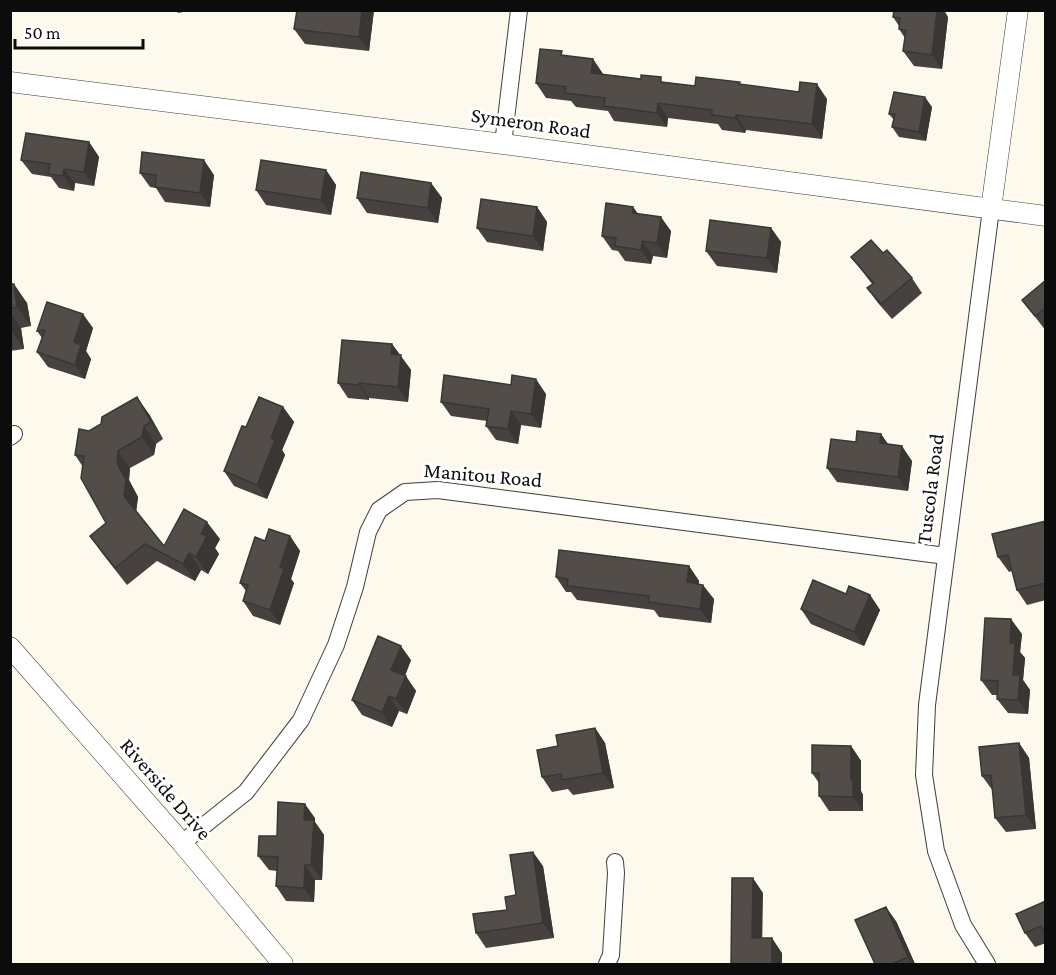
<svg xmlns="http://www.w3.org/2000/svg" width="1056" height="975" font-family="'Crimson Pro',serif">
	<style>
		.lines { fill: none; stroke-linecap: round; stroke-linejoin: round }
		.minor-casing { stroke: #3f3f3f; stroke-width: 18 }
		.tertiary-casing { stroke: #3f3f3f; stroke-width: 21 }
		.minor { stroke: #fff; stroke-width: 16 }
		.tertiary { stroke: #fff; stroke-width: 20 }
		.wall { fill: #474240 }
		.shaded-wall { fill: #3a3634 }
		.building { fill: #534d4a; stroke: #3a3634; stroke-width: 1.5 }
		.labels { text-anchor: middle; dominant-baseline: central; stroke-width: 6; stroke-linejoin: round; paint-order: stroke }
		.street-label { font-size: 21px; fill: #0c0c0c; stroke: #fff }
	</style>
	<rect width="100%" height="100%" fill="#fdf9ed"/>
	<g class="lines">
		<defs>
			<path id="minor" d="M503,144L519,10
				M10,437L14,434
				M182,843L246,792L301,720L336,645L355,587L368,532L379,510L405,492L438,490L946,556
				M607,964L611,955L616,873L615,862
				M987,964L963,925L936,851L924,775L927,705L991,209"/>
			<path id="tertiary" d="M10,82L503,144L1046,216
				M991,209L1018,10
				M10,647L182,843L283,964"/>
		</defs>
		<use href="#minor" class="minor-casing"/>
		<use href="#tertiary" class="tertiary-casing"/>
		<use href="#minor" class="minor"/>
		<use href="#tertiary" class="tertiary"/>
	</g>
	<path class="wall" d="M176,10H194L178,13Z
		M297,10H374L369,51L305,44L294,29Z
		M893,17H948L942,69L914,66L903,51L905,38L899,29V26Z
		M565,56L593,59L603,74L695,86L741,84L827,99L822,139L746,130L745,133L722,130L718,124L668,118L667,127L614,121L608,111L576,107L571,101L546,98L536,83Z
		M932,107L926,141L899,137L892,127L894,120L889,114Z
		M89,142L99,157L94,186L75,183L74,191L59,188L51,177L32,174L21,160Z
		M326,170L336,185L331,215L266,205L256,190Z
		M140,173L214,175L210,207L165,202L156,188L150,187Z
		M431,183L442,198L438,223L367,213L357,198Z
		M537,207L547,222L543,251L487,242L477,228Z
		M633,207L638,214L671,231L667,258L653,256L651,264L625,261L618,251L612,250L602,236Z
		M771,228L781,242L777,273L717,266L706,251Z
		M883,253L912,278L922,293L892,319L878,303L867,288L872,284L862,271L851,257Z
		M1046,280V331L1022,300Z
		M10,284L27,303L31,326L21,328L24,349L10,351Z
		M47,302L93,328L86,351L91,359L85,379L48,367L37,352L42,338L37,331Z
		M392,344L411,370L408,402L369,398V400L348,398L338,383Z
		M546,394L541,428L521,425L518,444L496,440L486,426L487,421L451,416L441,402Z
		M283,407L294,422L282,450L285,455L267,499L234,486L224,471L246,427Z
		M149,414L163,439L156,444L154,455L130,468L129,480L138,497L136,511L164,546L220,539L215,548L219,554L208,574L201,570L195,581L157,561L127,585L102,553L90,536L106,523L83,467L75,455Z
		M881,434L888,444L912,461L908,491L837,482L827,468L856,442Z
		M1046,521V600L1027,605L1017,590L1012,571L1009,572L998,557Z
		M290,536L300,551L291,579L294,583L280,625L253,616L243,601L246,591L240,583L265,541Z
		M689,566L699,581L698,584L714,599L711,623L659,617L654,610L577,600L571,592H566L556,577Z
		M870,595L880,610L864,646L811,624L801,609Z
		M1022,634L1020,652L1025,658L1023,680L1030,690L1028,714L1008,713L997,699V695H992L981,680Z
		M411,660L405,676L416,691L407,714L399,711L392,727L362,715L352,700Z
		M595,728L605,743L614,788L573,795L568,789L552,792L542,777L558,746Z
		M1019,743L1029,758L1036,829L1006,832L995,818L993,791L982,776Z
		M851,746L861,761V791L863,795V811H829L819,796V783L812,773Z
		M315,818V822L324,835L322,880H315L314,902L286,901L276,886L277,871L269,870L258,856L277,836Z
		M543,866L554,938L486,948L476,933L507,910L516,895Z
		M1046,901V943L1035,947L1025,933Z
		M896,921L915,964H875Z"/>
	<path class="shaded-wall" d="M362,10H374L369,51L359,37Z
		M937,10H944L948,17L942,69L932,55Z
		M593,59L603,74L601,88L591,73Z
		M817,84L827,99L822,139L812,124Z
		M925,97L932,107L926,141L919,132Z
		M658,103L668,118L667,127L657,113Z
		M736,115L746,130L745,133L735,118Z
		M89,142L99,157L94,186L84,172Z
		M204,160L214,175L210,207L200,193Z
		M64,169L75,183L74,191L63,176Z
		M326,170L336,185L331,215L321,200Z
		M431,183L442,198L438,223L428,208Z
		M537,207L547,222L543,251L533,236Z
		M633,207L644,222L633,213Z
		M661,217L671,231L667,258L657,243Z
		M771,228L781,242L777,273L767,258Z
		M642,241L653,256L651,264L641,250Z
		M14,284L27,303L31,326L17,307Z
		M10,312L21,328L24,349L11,330Z
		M83,314L93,328L86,351L91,359L85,379L75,365L74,342Z
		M392,344L411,370L408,402L398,387L391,354Z
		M536,379L546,394L541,428L531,414Z
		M359,383L369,398V400L359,385Z
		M137,397L149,414L163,439L151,422Z
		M283,407L294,422L282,450L285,455L267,499L257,485L271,438Z
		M511,411L521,425L518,444L508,429Z
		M144,426L156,444L154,455L142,437Z
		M881,434L891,449L880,443Z
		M902,446L912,461L908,491L898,477Z
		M118,451L130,468L129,480L138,497L136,513L124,496L117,463Z
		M207,522L220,539L215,548L219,554L208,574L196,557L201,534Z
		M290,536L300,551L291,579L294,583L280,625L270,610L280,567Z
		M189,553L201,570L195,581L183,564Z
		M689,566L699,581L697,597L687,582Z
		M703,585L714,599L711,623L700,609Z
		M870,595L880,610L864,646L854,632Z
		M1011,619L1022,634L1020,652L1025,658L1023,680L1030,690L1028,714L1018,700L1013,675L1010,643Z
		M401,646L411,660L401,685L391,670Z
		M406,676L416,691L407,714L396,699Z
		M389,696L399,711L392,727L382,712Z
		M595,728L605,743L614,788L603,773Z
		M1019,743L1029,758L1036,829L1026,815Z
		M851,746L861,761V791L863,795V811L853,797L851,780Z
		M305,804L315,818V822L324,835L322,880L311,865L304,820Z
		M533,852L543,866L554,938L543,923Z
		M305,865L315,880L314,902L304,888Z
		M753,878L763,893L762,952L752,938Z
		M886,907L896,921L915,964H913L908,957Z
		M772,938L782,953V964H772Z"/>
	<path class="building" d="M297,10H362L359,37L294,29Z
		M894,10H937L932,55L903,51L906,30L899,29L900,18L893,17Z
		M540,49L562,51L561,55L593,59L591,73L641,79V75L661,77V82L695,86L696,77L740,82L739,84L799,92L800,82L817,84L812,124L736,115L735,118L712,115V110L658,103L657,113L604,106L605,98L565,93L566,87L536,83Z
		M894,92L925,97L919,132L892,127L895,114H889Z
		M26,133L89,142L84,172L64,169L63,176L48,174L50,164L21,160Z
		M142,152L204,160L200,193L155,187L156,175L140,173Z
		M261,160L326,170L321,200L256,190Z
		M361,172L431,183L428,208L357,198Z
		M481,199L537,207L533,236L477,228Z
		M606,203L633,207V213L661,217L657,243L642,241L641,250L615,246L616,238L602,236Z
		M710,220L771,228L767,258L706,251Z
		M871,240L883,253L887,250L912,278L881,304L867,288L874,283L851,257Z
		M1046,280V308L1035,316L1022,300Z
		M10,284H14L17,307L10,308Z
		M47,302L83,314L74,342L81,345L75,365L37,352L45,330L37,331Z
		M342,340L392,344L391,354L401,355L398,387L359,383V385L338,383Z
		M444,375L511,385L512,375L536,379L531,414L511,411L508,429L486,426L489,409L441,402Z
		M137,397L151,422L144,426L142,437L118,451L117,463L126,480L124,496L164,546L184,509L207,522L201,534L207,536L196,557L189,553L183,564L145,544L115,568L90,536L106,523L81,478L84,456L75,455L79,429L89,431L101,424L102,417Z
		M259,397L283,407L271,438L275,440L257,485L224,471L242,426L246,427Z
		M857,431L881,434L880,443L902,446L898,477L827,468L831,439L856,442Z
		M1046,521V583L1017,590L1008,555L998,557L992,534Z
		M269,529L290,536L280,567L284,569L270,610L243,601L248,585L240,583L255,537L265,541Z
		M559,550L689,566L687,582L703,585L700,609L648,602L649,596L567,586L568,579L556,577Z
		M813,580L846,594L849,586L870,595L854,632L801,609Z
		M985,618L1011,619L1010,643H1015L1013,675H1020L1018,700L997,699L998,681L981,680Z
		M378,636L401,646L391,670L406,676L396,699L389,696L382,712L352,700Z
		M595,728L603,773L562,780L561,774L542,777L537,750L558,746L556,735Z
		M1019,743L1026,815L995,818L991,775L982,776L979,747Z
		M812,745L851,746V780H853V797L819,796V773H812Z
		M278,802L305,804L304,820H314L311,865H305L304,888L276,886L278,857L258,856L259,836H277Z
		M533,852L543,923L476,933L473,914L507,910L505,897L516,895L510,855Z
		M732,878H753L752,938H772V964H731Z
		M1046,901V936L1041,926L1025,933L1016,914Z
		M886,907L908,957L892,964H875L855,920Z"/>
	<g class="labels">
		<g class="street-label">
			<text transform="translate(531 123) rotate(8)">Symeron Road</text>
			<text transform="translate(483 475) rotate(5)">Manitou Road</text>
			<text transform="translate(930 489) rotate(-83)">Tuscola Road</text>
			<text transform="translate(166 789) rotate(49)">Riverside Drive</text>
		</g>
	</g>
	<rect width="1056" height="975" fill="none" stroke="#0c0c0c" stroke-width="24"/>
	<path d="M15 39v9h128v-9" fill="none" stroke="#0c0c0c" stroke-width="3"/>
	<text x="24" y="39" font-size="18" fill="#0c0c0c" stroke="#ffffff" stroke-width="4.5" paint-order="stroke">50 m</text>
</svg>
